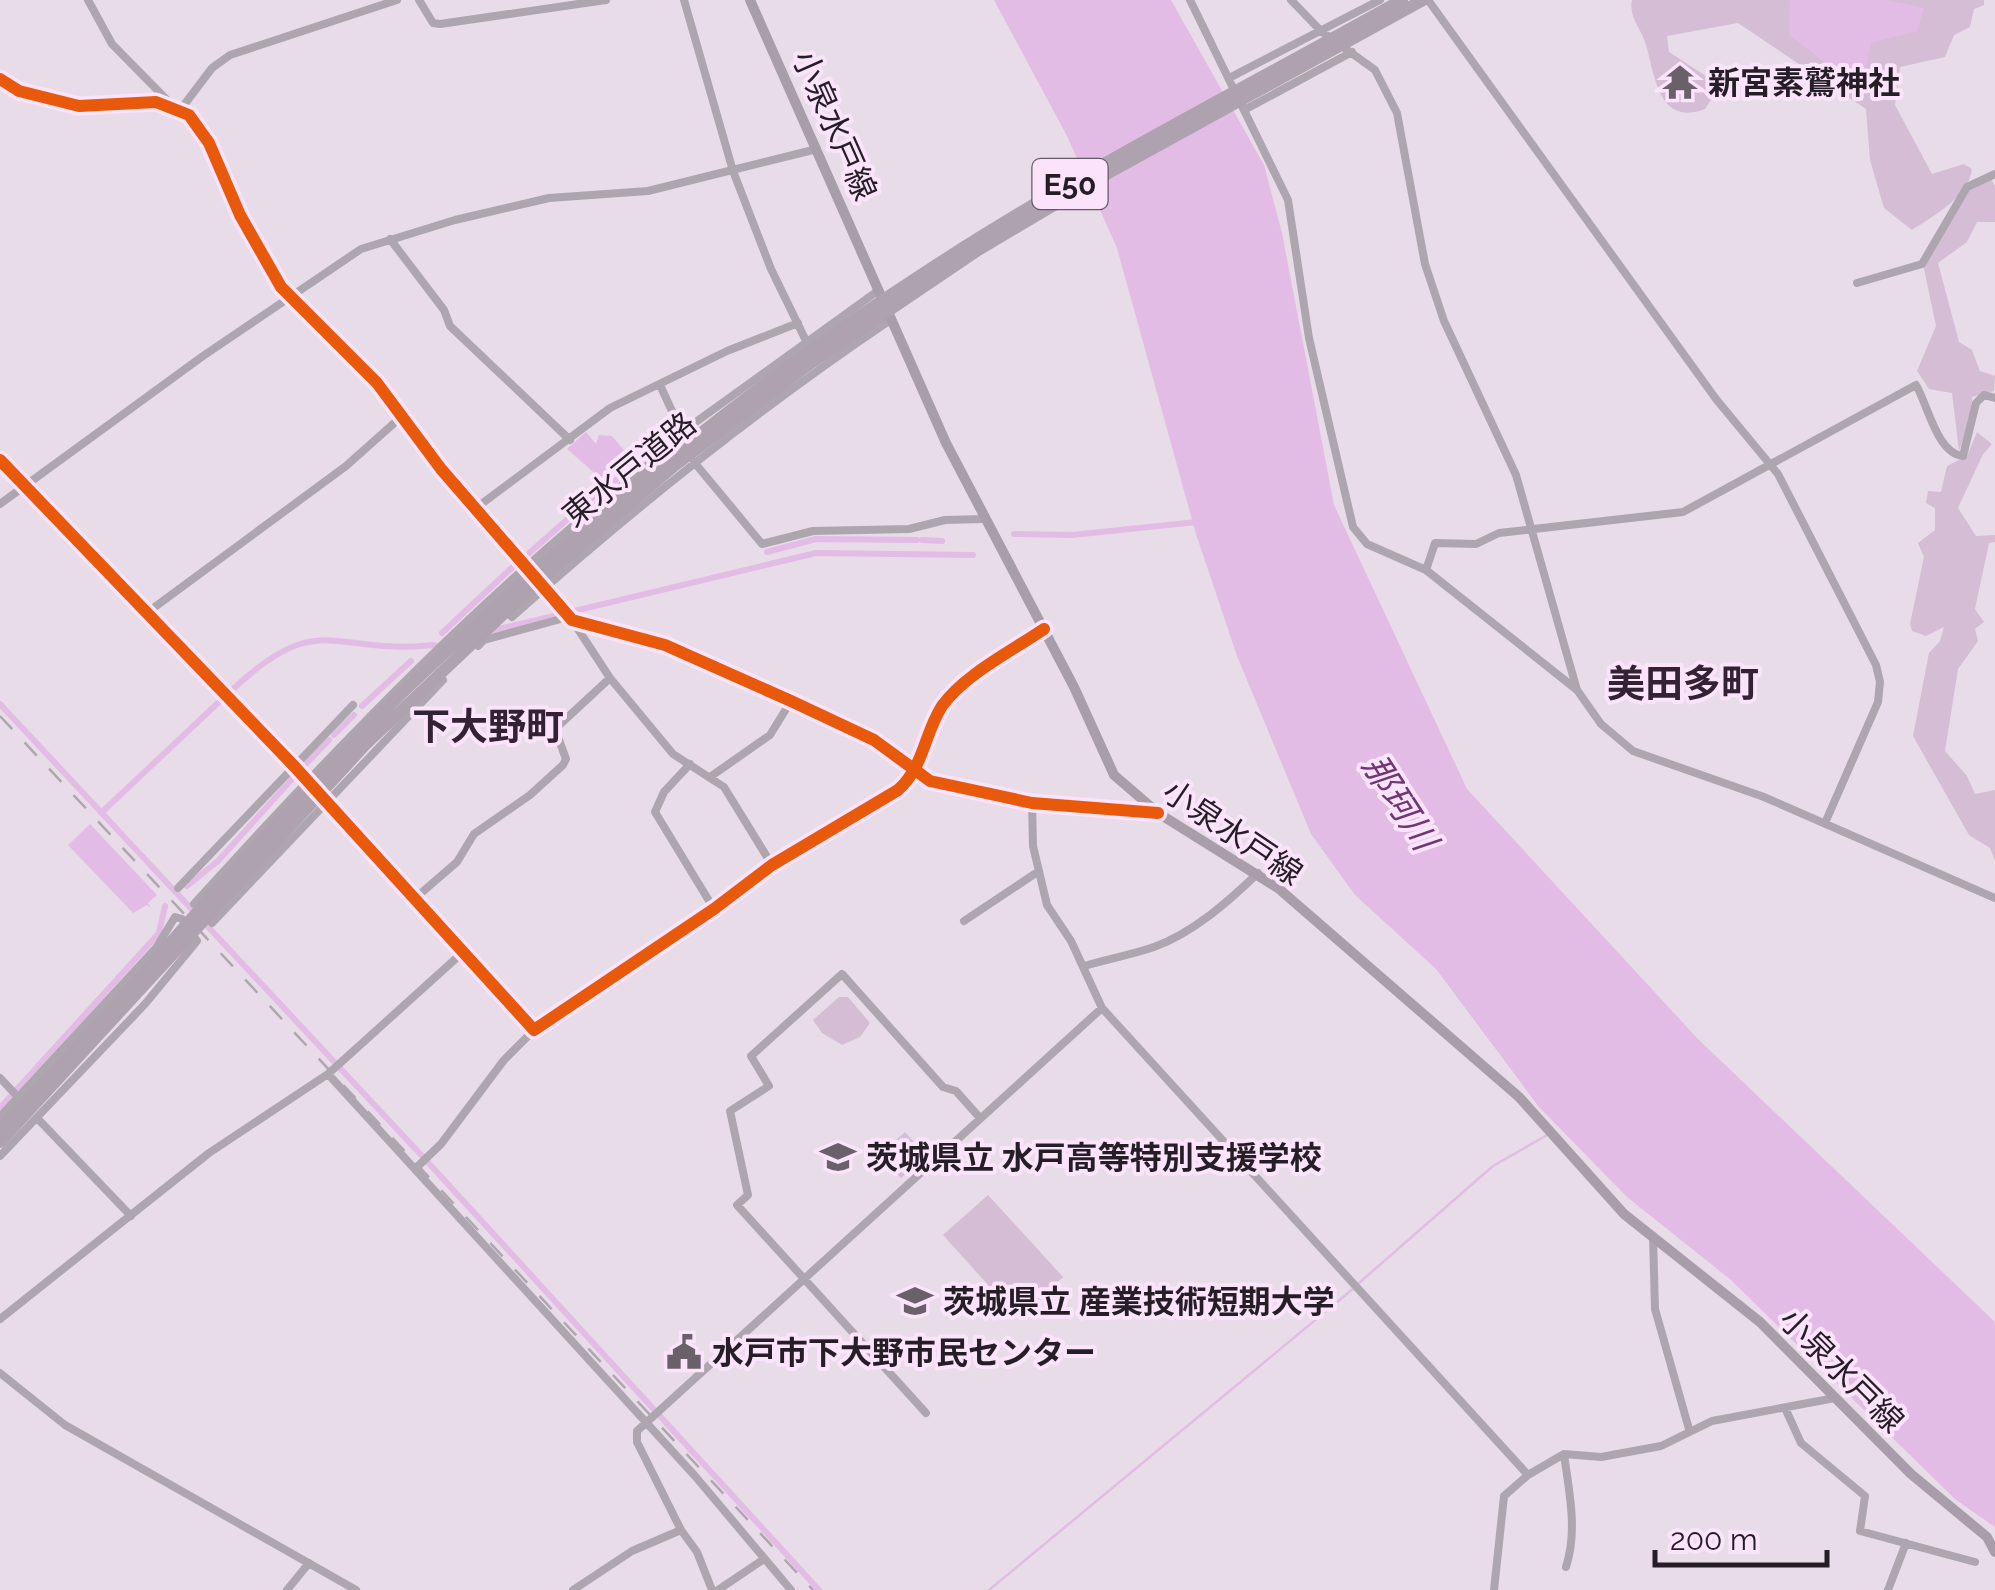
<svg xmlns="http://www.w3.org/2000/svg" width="1995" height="1590" font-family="Raleway,'Noto Sans JP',sans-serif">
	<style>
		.green { fill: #d4bdd5 }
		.water { fill: #e2bce4 }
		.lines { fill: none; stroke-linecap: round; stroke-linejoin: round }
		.stream { stroke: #e2bce4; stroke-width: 2.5 }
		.canal { stroke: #e2bce4; stroke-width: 6 }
		.minor { stroke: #aea6af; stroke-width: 8 }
		.major { stroke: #a89ea9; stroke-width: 10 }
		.rail { stroke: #afa6af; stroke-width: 2.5; stroke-dasharray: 18 18; stroke-linecap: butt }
		.highway-bridge { stroke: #ada2ae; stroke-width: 12 }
		.cycleway-casing { stroke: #fae3fb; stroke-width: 19 }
		.cycleway { stroke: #e8590c; stroke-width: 12 }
		.labels { text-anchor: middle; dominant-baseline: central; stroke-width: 8; stroke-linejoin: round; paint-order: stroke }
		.shield { fill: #fae3fb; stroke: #665966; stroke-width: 2.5 }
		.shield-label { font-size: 30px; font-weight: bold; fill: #261e26 }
		.poi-label { font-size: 32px; font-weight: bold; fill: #261e26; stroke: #fae3fb; text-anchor: start }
		.street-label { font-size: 32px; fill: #261e26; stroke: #fae3fb }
		.water-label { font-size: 35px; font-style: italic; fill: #713775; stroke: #fae3fb }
		.quarter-label { font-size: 38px; font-weight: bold; fill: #332234; stroke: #fae3fb }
	</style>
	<rect width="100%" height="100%" fill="#e8dce8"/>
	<path class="green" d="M1632,0H1984V5L1974,9L1970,27L1954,35L1945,57L1900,67L1895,105L1932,174L1964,164L1972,169C1969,196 1934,216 1912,230L1884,208L1870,160L1866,109L1738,23L1667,36L1669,52L1712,80V98L1705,109C1658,127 1655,75 1646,45C1642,30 1628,16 1632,0Z
		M1991,179L1995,186V222H1977L1967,242L1938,263L1959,342L1972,350L1980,371L1995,376L1994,391L1972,397L1971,418L1959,451L1952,393L1929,389L1917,371L1936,326L1923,264L1970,189Z
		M1977,432L1992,444L1983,454L1958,508L1976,536L1995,535V542L1989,543L1975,609L1984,622L1975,629L1978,641L1958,669L1945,751L1967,776L1975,794L1995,790V861L1990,848L1969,835L1913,736L1929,653L1940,641L1944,627L1926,636L1912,631L1910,624L1924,557L1918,543L1935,530V508L1926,503L1928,491L1941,492L1947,466L1967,456Z
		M839,997H848L870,1023L860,1037L842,1045L822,1033L813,1020Z
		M905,1132L926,1156L901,1178L880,1155Z
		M988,1195L1063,1277L1018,1318L943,1235Z"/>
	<path class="water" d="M994,0H1171L1264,165L1282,233L1334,505L1467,789L1698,1039L1995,1322V1527L1955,1499L1731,1280L1627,1197L1539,1107L1436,969L1355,895L1311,834L1237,656L1196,534L1117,248L1067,136Z
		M1790,0H1886L1924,8L1917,31L1871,43L1861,90L1789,35Z
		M586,432L596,444L599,435L612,436L628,455L600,478L567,449Z
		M90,824L157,895L148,903L151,908L147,905L133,913L68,845Z"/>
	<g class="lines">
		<path class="stream" d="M1359,1283L1493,1166L1549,1134
			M989,1590L1354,1288"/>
		<path class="canal" d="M610,485L656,446L662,447
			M586,503L602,490
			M1014,534L1072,535L1197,522
			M922,540L942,541
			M767,552L816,539L917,540
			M528,554L578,510
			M491,631L816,553L973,555
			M442,633L519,561
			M230,692C320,606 332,656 434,645
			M0,704L424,1158L819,1590
			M362,706L411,661
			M334,735L354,715
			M304,766L329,740
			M101,813L220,701
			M187,886L218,861L292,779
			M0,1108L159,933L165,906"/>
		<path class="minor" d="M88,0L112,44L172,105
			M419,0L433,23L440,24L606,0
			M684,0L733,171L771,269L809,347
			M1190,0L1288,200L1309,338L1353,527L1367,544L1426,570L1577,690
			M1291,0L1321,31L1375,70L1397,113L1425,264L1444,321L1516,475L1577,690L1601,724L1633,751L1764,797L1995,898
			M1428,0L1716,399L1778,474L1876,665L1880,682L1878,702L1825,823
			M1231,77L1380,0
			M0,79L19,91L79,106L156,102L189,115L209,143L240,215L281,287L377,383L441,469L572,620L665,645L791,701L874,740L930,781L1032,803L1158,813
			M181,109L212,68L230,55L397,0
			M1246,109L1352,52
			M390,239L444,310L450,326L570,440
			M1857,283L1922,264L1967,187L1995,174
			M660,385L683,435
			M0,460L294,766L534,1030L714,909L772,865L898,790C924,767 924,734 942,706C965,674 1012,651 1044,629
			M694,462L762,544L813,531L909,529L945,520L983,519
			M0,504L203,356L361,249L455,220L549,198L648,191L817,149
			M476,508L610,408L727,351L798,323
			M1426,570L1435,543L1476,544L1499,533L1683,512L1916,385C1928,405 1937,454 1963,456L1976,403L1984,395L1995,398
			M504,608L512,617C633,509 757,410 892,319
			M148,612L346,466L401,417
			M572,620L610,678L673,754L724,787L772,865
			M478,646L484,640L568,617
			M690,764L664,792L655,812L714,909
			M710,777L770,735L791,701
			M1032,803L1033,846L1047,905L1071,941L1102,1008L1528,1475
			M178,888L353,705
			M413,900L457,862L474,834L530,795L563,765L566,759L555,729L610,678
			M194,904C340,743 490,586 663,453L682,432L879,290
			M964,921L1039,871
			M212,923L443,680
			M1084,966C1107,959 1131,955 1154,947C1193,933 1229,901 1258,873
			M328,1074L695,1476L791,1590
			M0,1078L21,1100
			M0,1117L156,948L175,917L182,919L197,941L145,1004L0,1156
			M37,1118L131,1216
			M416,1168L441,1144L504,1060L534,1030
			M1653,1236L1655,1309L1689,1429
			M0,1319L209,1153L328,1074L462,953
			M0,1373L65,1425L356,1590
			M1785,1408L1801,1443L1865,1496L1860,1531L1975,1562
			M926,1413L737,1205L748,1195L730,1111L769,1086L751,1056L842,974L943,1087L956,1091L980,1118
			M1564,1454C1569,1492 1578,1530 1566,1567
			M681,1530L637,1442V1431L1102,1008
			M287,1590L309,1563
			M573,1590L632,1551L681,1530L697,1552L712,1590
			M718,1590L764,1559
			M1494,1590L1504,1496L1528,1475L1564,1454L1601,1457L1661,1446L1712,1421L1835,1398
			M1888,1590L1906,1543"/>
		<path class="major" d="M750,0L946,443L1074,687L1114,775L1158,813L1278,888L1519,1097L1624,1214L1760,1322L1911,1474L1987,1537L1995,1552"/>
		<path class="rail" d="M0,716L813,1590"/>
		<path class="highway-bridge" d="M0,1129C145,981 271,816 422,674C579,527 746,388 927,271C1080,171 1243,89 1402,0
			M0,1142L365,745L533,586L674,466L811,363L978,250L1101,177L1423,0"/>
		<defs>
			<path id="cycleway" d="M0,79L19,91L79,106L156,102L189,115L209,143L240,215L281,287L377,383L441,469L572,620L665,645L791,701L874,740L930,781L1032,803L1158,813
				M0,460L294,766L534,1030L714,909L772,865L898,790C924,767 924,734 942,706C965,674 1012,651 1044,629"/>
		</defs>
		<use href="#cycleway" class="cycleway-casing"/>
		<use href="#cycleway" class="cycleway"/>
	</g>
	<defs>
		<symbol id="temple-bare" viewBox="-9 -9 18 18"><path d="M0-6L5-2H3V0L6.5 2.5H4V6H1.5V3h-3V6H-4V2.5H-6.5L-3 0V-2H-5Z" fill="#6a606a" stroke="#fae3fb" stroke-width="2.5" paint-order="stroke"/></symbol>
		<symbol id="school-bare" viewBox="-9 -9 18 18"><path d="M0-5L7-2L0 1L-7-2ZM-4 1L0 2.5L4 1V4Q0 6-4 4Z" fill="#6a606a" stroke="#fae3fb" stroke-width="2.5" paint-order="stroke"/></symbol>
		<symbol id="university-bare" viewBox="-9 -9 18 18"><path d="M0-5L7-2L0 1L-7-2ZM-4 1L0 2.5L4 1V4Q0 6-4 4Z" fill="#6a606a" stroke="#fae3fb" stroke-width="2.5" paint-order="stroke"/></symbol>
		<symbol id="civic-bare" viewBox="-9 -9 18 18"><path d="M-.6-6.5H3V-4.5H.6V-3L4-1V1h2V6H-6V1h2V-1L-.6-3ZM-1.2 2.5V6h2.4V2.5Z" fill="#6a606a" stroke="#fae3fb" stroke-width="2.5" paint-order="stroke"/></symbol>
	</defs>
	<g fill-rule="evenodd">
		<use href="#temple-bare" x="1655" y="57" width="50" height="50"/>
		<use href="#school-bare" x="813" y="1132" width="50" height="50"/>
		<use href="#university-bare" x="890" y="1276" width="50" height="50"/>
		<use href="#civic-bare" x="659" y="1327" width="50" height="50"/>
	</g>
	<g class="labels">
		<rect class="shield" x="1032.5" y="159" width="75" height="50" rx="8"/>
		<g class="shield-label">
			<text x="1070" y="184">E50</text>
		</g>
		<g class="poi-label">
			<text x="1708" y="82">新宮素鷲神社</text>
			<text x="866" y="1157">茨城県立 水戸高等特別支援学校</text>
			<text x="943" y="1301">茨城県立 産業技術短期大学</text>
			<text x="712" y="1352">水戸市下大野市民センター</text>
		</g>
		<g class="street-label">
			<text transform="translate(835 125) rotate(66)">小泉水戸線</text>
			<text transform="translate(629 469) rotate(-39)">東水戸道路</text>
			<text transform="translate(1233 832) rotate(34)">小泉水戸線</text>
			<text transform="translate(1842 1370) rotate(45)">小泉水戸線</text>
		</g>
		<g class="water-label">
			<text transform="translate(1400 802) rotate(57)">那珂川</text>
		</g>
		<g class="quarter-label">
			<text x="1683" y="683">美田多町</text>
			<text x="488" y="726">下大野町</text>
		</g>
	</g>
	<path d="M1655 1550v15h172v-15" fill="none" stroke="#261e26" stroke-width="5"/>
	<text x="1670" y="1550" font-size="30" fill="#261e26" stroke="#fae3fb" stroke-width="8" paint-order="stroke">200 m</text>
</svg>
